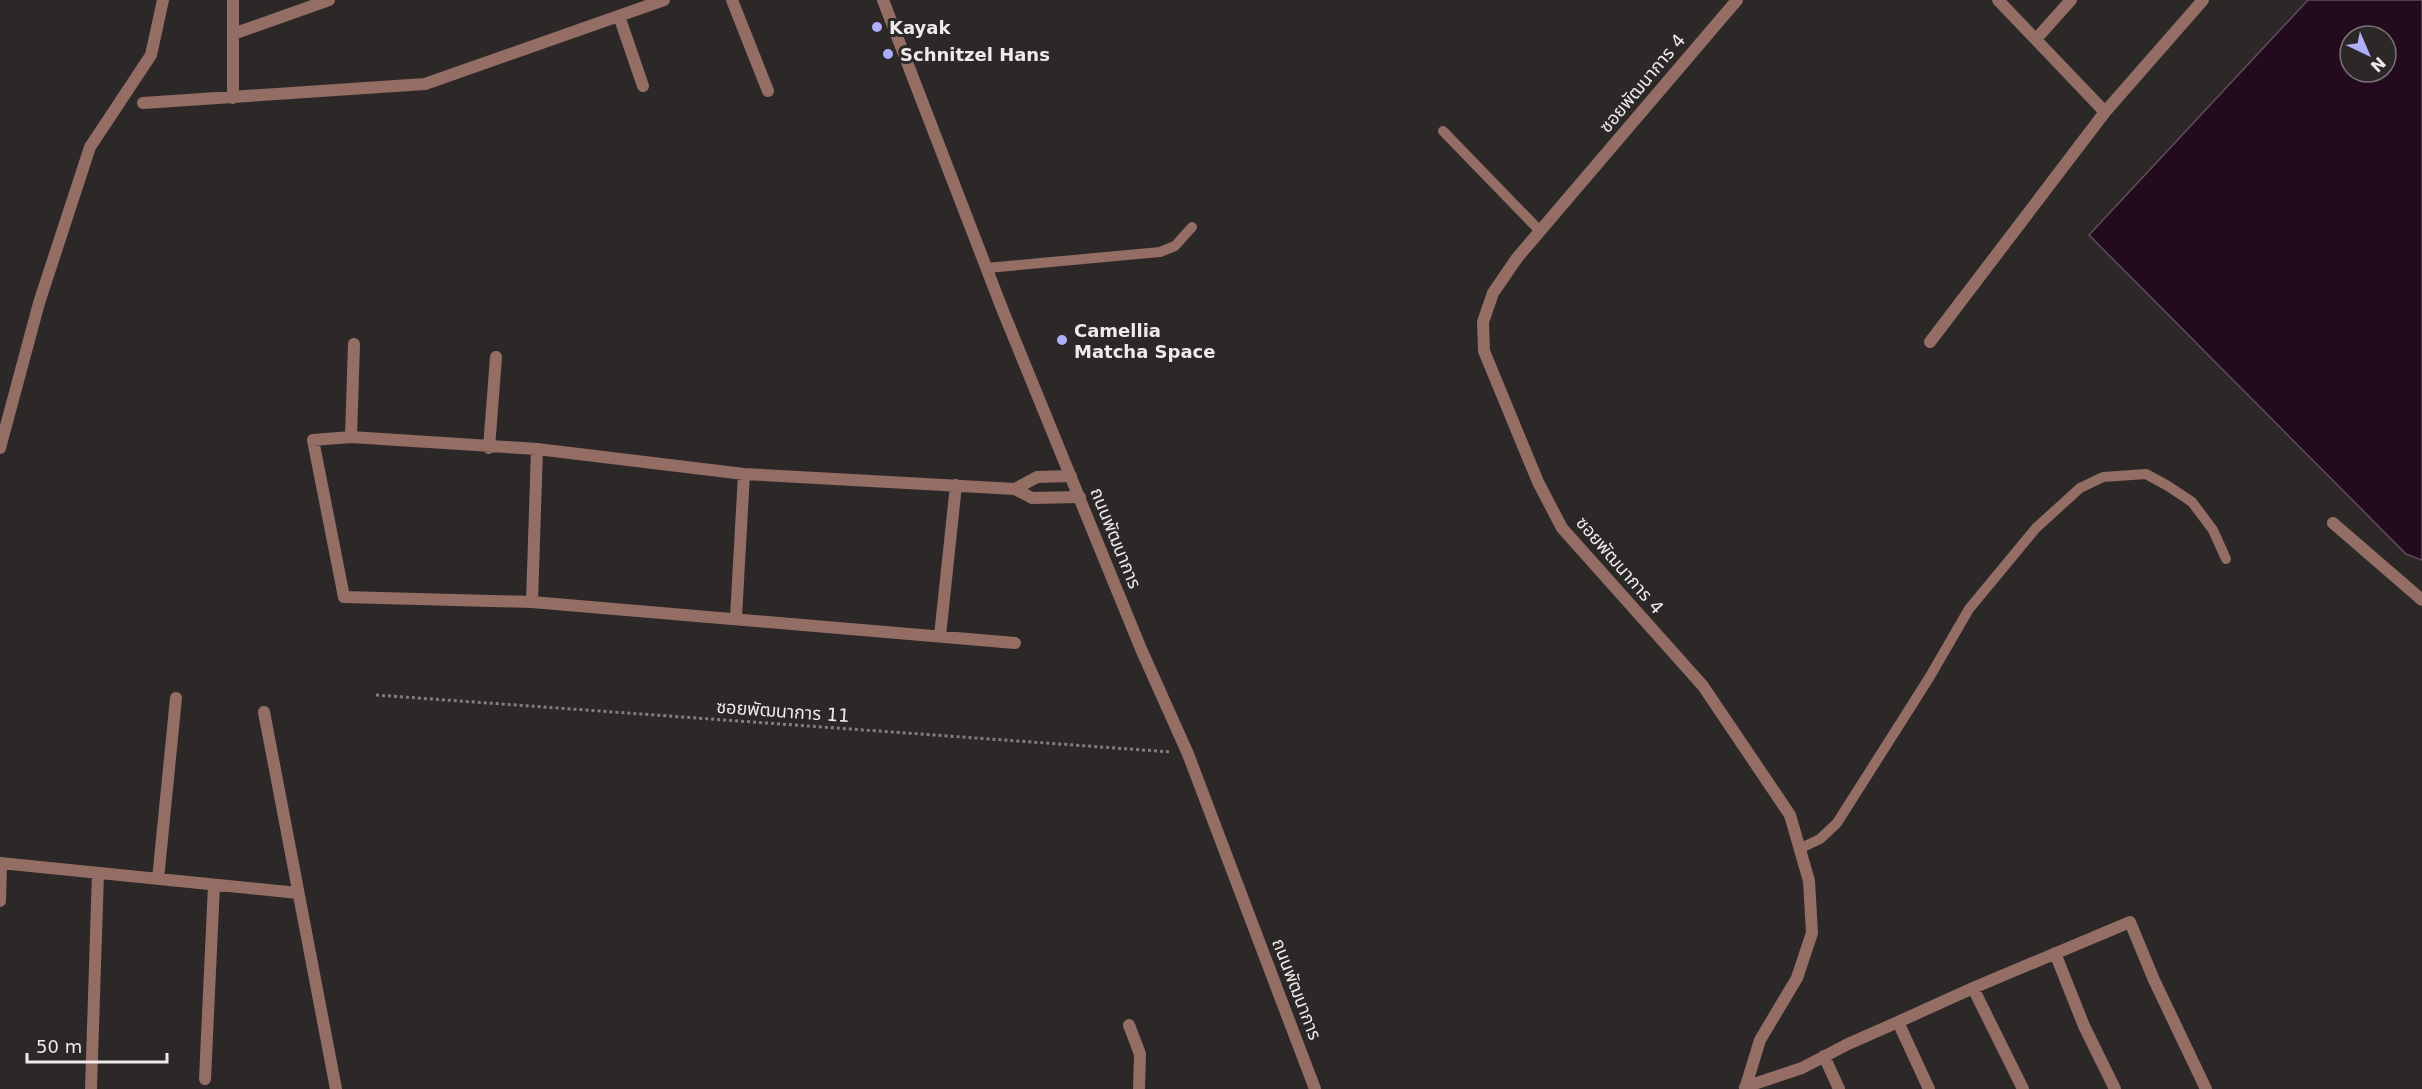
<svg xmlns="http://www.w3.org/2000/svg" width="2422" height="1089" font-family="'DejaVu Sans','Noto Sans Thai',sans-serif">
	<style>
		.water { fill: #240a1d; stroke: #614d5b; stroke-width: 1.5; fill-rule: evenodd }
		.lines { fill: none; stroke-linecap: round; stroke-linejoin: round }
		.path { stroke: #827e7e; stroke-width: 3; stroke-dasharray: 3 3; stroke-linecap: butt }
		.service { stroke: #946d65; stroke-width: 10 }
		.minor { stroke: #946d65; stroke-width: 12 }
		.tertiary { stroke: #946d65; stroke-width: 12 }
		.poi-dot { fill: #aeaefb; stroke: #2d2828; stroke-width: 2 }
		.labels { text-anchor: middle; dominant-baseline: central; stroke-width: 6; stroke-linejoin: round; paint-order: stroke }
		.poi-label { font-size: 18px; font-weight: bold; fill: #eeeaeb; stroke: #2d2828; text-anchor: start }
		.street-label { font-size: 18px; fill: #eeeaeb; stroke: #2d2828 }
	</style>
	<rect width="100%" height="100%" fill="#2d2828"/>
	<path class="water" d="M2308,0H2422V560L2406,554L2089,235ZM2350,36H2386V72H2350Z"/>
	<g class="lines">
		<path class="path" d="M376,695L1171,752"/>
		<path class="service" d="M1443,131L1540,231
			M987,268L1160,252L1175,246L1192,227
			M1799,849L1820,839L1837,823L1929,678L1969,609L2036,528L2080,488L2103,477L2146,474L2168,486L2192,502L2213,530L2226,559"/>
		<path class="minor" d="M233,0V98
			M732,0L768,91
			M1737,0L1517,258L1493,293L1483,322L1484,351L1538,482L1562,528L1703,686L1790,815L1809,881L1812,933L1797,978L1760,1040L1745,1089
			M1998,0L2105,112
			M619,16L643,86
			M233,34L329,0
			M2036,39L2071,0
			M143,103L425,84L664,0
			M1930,342L2105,112L2203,0
			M351,437L354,344
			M0,448L39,303L90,147L151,55L163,0
			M489,448L496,357
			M1071,476L1037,477L1015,489L1032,498L1080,497
			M1015,489L744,474L537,449L351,437L313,440L344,597L532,602L1015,643
			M2333,523L2422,600
			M532,602L537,449
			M736,617L744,474
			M940,636L956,485
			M264,712L336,1089
			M0,863L298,893
			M158,879L176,698
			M0,901L1,863
			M2055,953L2084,1026L2115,1089
			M1973,988L2023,1089
			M1898,1022L1973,988L2130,922L2154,980L2206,1089
			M1129,1025L1140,1054L1139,1089
			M1824,1056L1839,1089
			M205,1079L214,885
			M1745,1087L1802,1068L1848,1044L1898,1022L1929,1089
			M91,1089L98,873"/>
		<path class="tertiary" d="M883,0L1003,311L1141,649L1188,754L1315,1089"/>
	</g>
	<g class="poi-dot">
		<circle cx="877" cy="27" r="6"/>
		<circle cx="888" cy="54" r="6"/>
		<circle cx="1062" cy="340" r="6"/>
	</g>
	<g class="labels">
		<g class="poi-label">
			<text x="889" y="27">Kayak</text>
			<text x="900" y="54">Schnitzel Hans</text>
			<text x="1074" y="330">Camellia<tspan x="1074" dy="21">Matcha Space</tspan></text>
		</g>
		<g class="street-label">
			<text transform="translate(1642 83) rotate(-50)">ซอยพัฒนาการ 4</text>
			<text transform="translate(1116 538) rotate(68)">ถนนพัฒนาการ</text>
			<text transform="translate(1620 565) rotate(49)">ซอยพัฒนาการ 4</text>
			<text transform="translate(783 711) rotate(4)">ซอยพัฒนาการ 11</text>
			<text transform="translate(1297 989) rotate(69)">ถนนพัฒนาการ</text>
		</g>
	</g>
	<g transform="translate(2368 54) rotate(136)"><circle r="28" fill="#2d2828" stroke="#7a7676" stroke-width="1.5"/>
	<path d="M0-4.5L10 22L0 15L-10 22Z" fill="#aeaefb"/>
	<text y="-9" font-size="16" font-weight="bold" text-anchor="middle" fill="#eeeaeb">N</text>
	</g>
	<path d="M27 1053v9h140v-9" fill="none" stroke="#eeeaeb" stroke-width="3"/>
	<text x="36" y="1053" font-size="18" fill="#eeeaeb" stroke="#2d2828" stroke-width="4.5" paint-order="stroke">50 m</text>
</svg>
